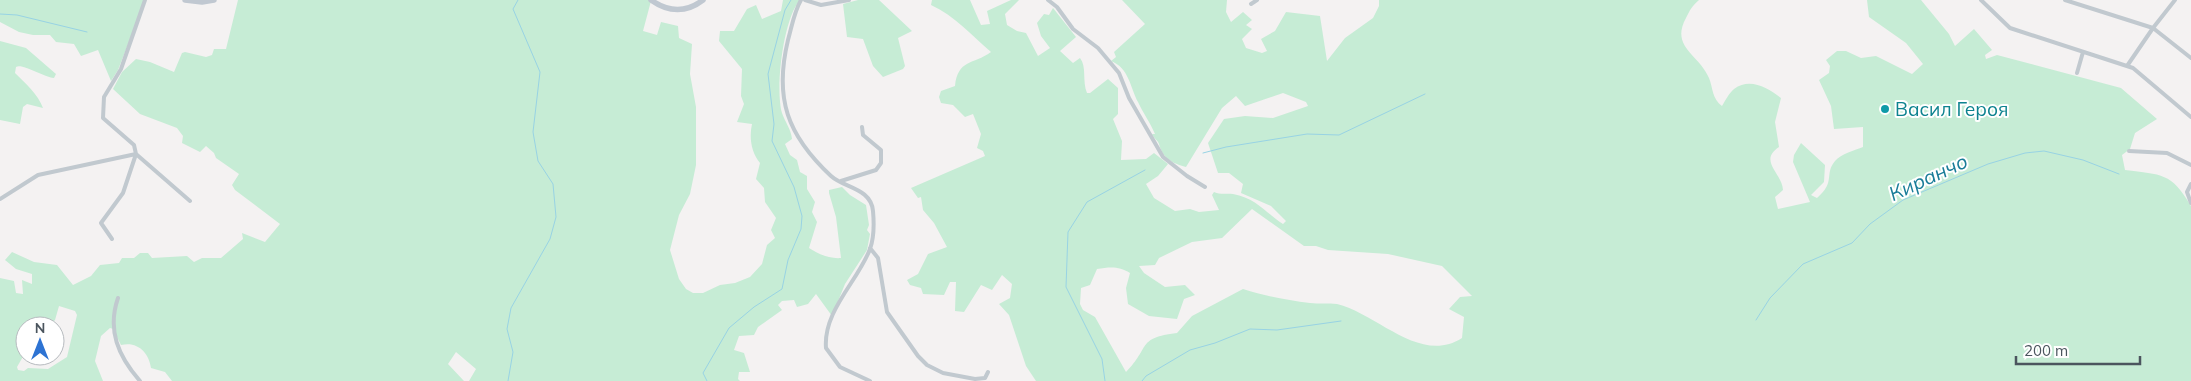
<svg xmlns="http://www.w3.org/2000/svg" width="2191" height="381" font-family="Mulish,sans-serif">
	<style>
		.green { fill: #c6ecd5; fill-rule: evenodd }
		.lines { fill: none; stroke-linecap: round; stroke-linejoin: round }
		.stream { stroke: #98d3e4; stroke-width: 1 }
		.street { stroke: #c1c9cf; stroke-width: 4 }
		.secondary { stroke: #c0c8d1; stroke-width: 5.5 }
		.culture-dot { fill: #0f9aa8; stroke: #fff; stroke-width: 2 }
		.labels { text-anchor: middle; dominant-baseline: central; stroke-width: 4; stroke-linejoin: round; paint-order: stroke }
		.culture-label { font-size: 19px; fill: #0d838f; stroke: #fff; text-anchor: start }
		.water-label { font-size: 20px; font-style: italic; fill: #1a7d99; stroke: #fff }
	</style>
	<rect width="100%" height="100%" fill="#f4f2f2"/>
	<path class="green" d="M0,0H145L118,70L111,81L98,50L81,56L74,44L56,42L50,35H33L19,32L0,22Z
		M238,0H650L651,1L643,31L657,35L661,22L678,26L679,38L692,44L690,74L696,107V165L690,194L679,215L670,250L679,279L686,289L693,293H703L720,285L735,283L750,277L762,264L767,245L775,238L771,230L776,218L765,202L764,188L756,179L760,163C751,152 749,137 752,124L737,122L744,104L741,96L742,69L719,41L720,31H734L747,9L756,5L762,19L781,11L783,0H800C783,19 775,89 782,113C785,122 791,129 792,139L785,144L790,155L797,160L800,172L807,176V189L815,202L812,212L817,222L809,248C818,254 830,259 841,258L836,217L829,193V190L842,187L850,195L866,205L869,225L867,230L870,234L867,250L845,284L832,316L816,294L808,304L797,307L794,300L782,301L778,305L782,310L758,327L754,335L739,336L734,350L744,353L750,372H739L738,379L740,381H469L476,369L456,352L448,364L464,381H172L165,372L151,368C149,353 138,341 121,345L113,329L110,328L101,336L95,361L103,381H0V278L14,281L16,293L23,294L22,280L32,284V274L16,269L5,260L12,252L34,262L57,265L73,285L91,276L100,265L119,263L122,258H134L140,253H148L152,258L187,256L194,262L202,258H221L243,239L242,233L265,242L280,224L235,190L232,185L239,174L216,158L214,153L206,146L200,152L182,143L183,136L177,128L140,114L113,89L122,72L136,59L150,62L174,72L182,53L185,52L206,57L212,55L214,49H226ZM59,306L75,311L77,315L67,357L48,369L28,368L24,371L18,370L17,367L25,353V326H49L55,320Z
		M858,0H879L912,31L898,38L905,66L903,69L883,77L873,66L863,39L847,37L843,4Z
		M932,0H970L981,25L990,24L987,11L1011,0H1019L1005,14L1007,25L1017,31L1026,33L1038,56L1050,48L1041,36L1037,23L1044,14L1049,15L1053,8L1076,37L1060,51L1073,63L1080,58C1087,67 1082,81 1087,93H1090L1108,79L1118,88V114L1113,119L1122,141L1121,160L1146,159L1154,153L1168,164L1158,176L1146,184L1154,198L1175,211L1190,209L1199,212L1219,210L1212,195L1214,192C1221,195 1226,193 1233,194C1256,198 1266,213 1283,224L1286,221L1271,206L1241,193L1243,184L1229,173H1218L1208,143L1224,119L1245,116L1273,118L1308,106L1306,102L1283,93L1245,106L1236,96L1222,108L1186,167C1172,163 1163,159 1159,144C1158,140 1154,139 1152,134H1155C1150,122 1143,113 1138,102C1130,87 1129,68 1111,61L1116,57L1114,52L1145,24L1122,0H1227L1226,12L1231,22L1243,12L1252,20L1246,25L1252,29L1242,39L1246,48L1262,53L1267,51L1261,39L1275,31L1286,12L1320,16L1327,61L1345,38L1373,18L1379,6V0H1699C1692,6 1690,10 1686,18C1670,47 1699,54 1709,78C1713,88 1712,99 1722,106C1725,101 1729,93 1734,89C1750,77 1768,88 1781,98L1775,122L1779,147C1758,161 1782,173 1783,190L1775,197L1778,209L1810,202L1793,162L1794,155L1801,143L1825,165L1824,182L1811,195L1817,198C1836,182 1824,174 1835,161C1841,154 1855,150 1863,147V127L1834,129L1831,106L1819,80L1829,73L1830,66L1826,60L1837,51H1846L1861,58L1876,56L1912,74L1923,64L1906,43L1869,17L1867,0H1921L1949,34L1955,46L1974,29L1992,50L1985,55L1986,59L1997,55L2121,88L2157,119L2135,133L2130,149L2122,155L2125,170C2162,175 2171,172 2191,206V381H1036L1026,366L1009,315L999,304L1010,298L1012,284L1002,275L992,290L981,285L964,312L955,311L956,282H950L944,295L923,294L921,288L910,285L907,280L918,274L928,254L947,247L934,223L923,210L921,197L918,198L911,188L985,156L983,151L977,148L981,134L973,114L965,117L953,105L941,103L939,97L941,91L955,86C958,59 973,65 991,52C971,35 955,16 931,5ZM1252,209L1304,246H1316L1328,250L1388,254L1442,266L1472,296L1460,297L1449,309L1464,317L1462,338C1420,365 1378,314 1337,304C1328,303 1319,304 1310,303C1287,300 1265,296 1243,289L1192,316L1177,333C1136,338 1151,347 1126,372L1095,317L1083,310L1080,304L1081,288L1090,285L1097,269C1110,267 1119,266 1130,273L1126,288L1128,304L1149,316L1177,319L1184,299L1195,295L1185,285L1165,287L1144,273L1139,266L1155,265L1159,258L1192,242L1222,238Z
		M0,41L26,48L56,74L54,78C43,77 22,63 16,67L15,73C25,83 38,94 43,108L27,104L23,107L20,124L0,120Z"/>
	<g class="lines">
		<path class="stream" d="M0,14L17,15L87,32
			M1203,153L1226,147L1307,134L1339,135L1425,94
			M1756,320L1770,298L1803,264L1852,243L1870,224L1903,200L1988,164L2025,153L2044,151L2083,160L2119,174
			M508,381L513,352L507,329L511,308L550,239L556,217L553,184L538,161L533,132L540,72L513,9L518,0
			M707,381L703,373L729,328L754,307L782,289L788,260L801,229L802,216L794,187L772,141L774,124L768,74L785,10L791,0
			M1105,381L1102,359L1066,287L1068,232L1087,202L1145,170
			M1142,381L1146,376L1190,350L1215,343L1250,329L1277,330L1341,321"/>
		<path class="street" d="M145,0L121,69L104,97L103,118L134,145L136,154L190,201
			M801,0C794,12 792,26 788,40C774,98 787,135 831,176C844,188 871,188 873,211C874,222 874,238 870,249C858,281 823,311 826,348L840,367L870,381
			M805,0L821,5L849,0
			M1048,0L1057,7L1073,29L1098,48L1119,73L1129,98L1163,157L1187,176L1205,187
			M1981,0L2010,28L2133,68L2191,117
			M2065,0L2153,28L2191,58
			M1251,4L1257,0
			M2127,66L2153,28L2175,0
			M2077,73L2083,52
			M2129,151L2167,153L2191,165
			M841,181L876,170L881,163V150L863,135L862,127
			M2191,184L2187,192L2191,203
			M0,199L38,175L136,154L123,193L101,223L112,239
			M870,248L878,258L887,312L918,356L927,365L943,373L975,379L985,378L988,372
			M118,298C107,330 118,356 140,381"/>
		<path class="secondary" d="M185,0L202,2L214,0
			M651,0C668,12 686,13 703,0"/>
	</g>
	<circle class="culture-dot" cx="1885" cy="109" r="5"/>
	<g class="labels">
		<g class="culture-label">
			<text x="1895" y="109">Васил Героя</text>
		</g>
		<g class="water-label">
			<text transform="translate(1928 177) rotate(-25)">Киранчо</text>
		</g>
	</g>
	<g transform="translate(40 341)"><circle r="24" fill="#ffffff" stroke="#b7bbbf"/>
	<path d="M0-4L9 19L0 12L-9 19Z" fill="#2d73d3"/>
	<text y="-8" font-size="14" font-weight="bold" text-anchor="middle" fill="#4b555e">N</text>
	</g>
	<path d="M2016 356v8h124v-8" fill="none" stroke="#4b555e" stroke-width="2.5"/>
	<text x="2024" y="356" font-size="15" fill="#4b555e" stroke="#ffffff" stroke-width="4" paint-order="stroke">200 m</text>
</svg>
